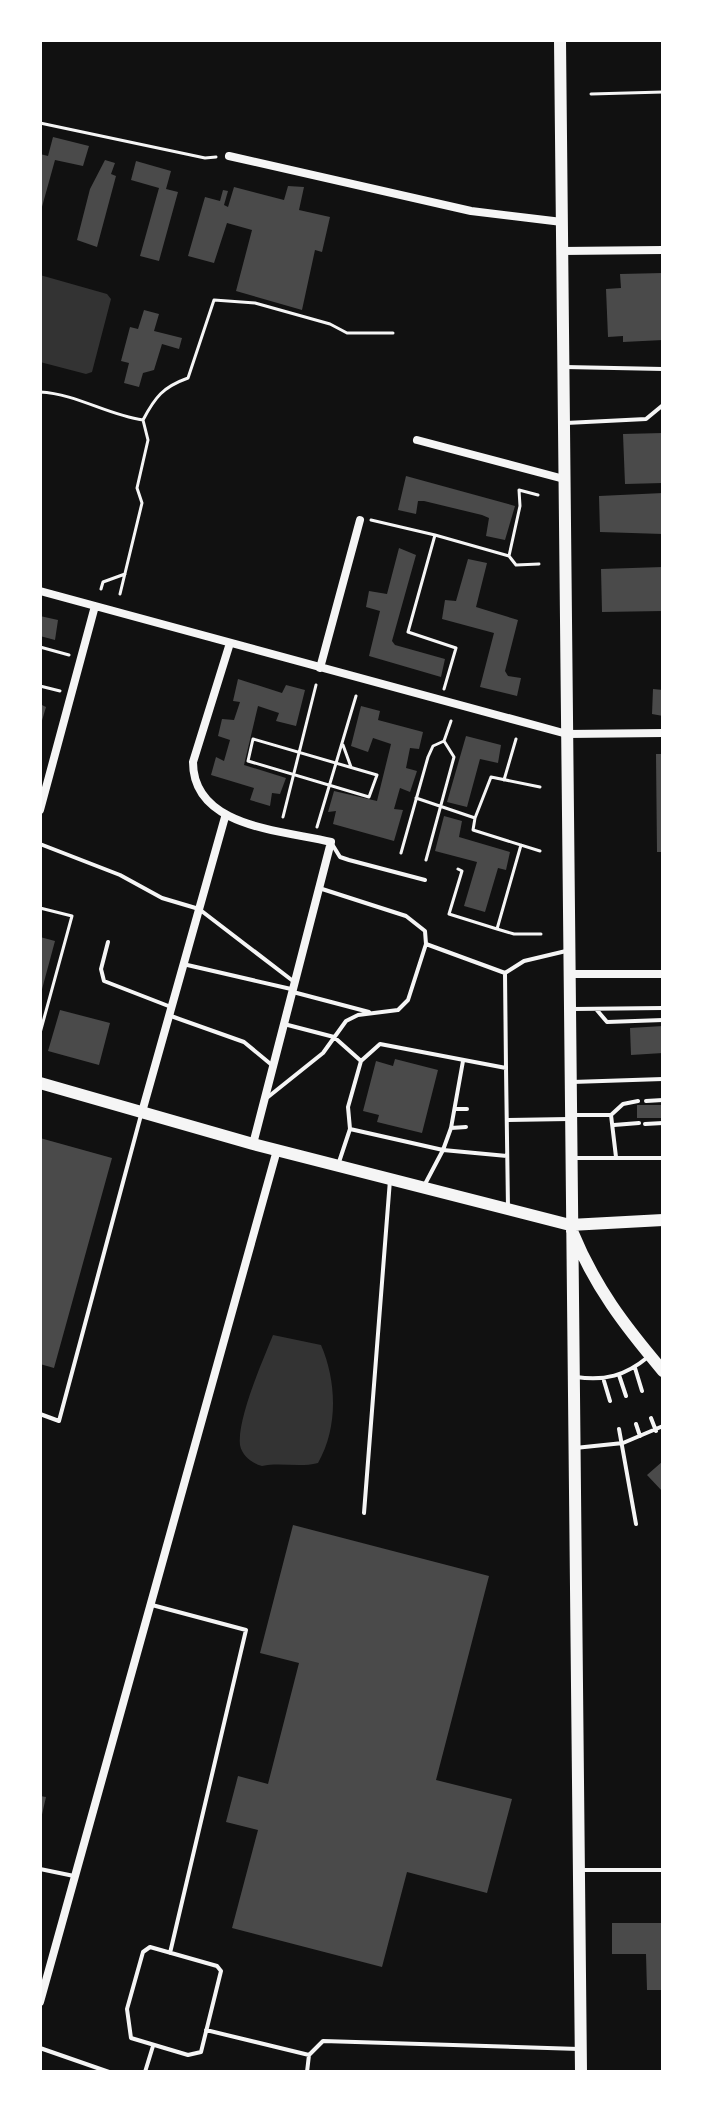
<svg xmlns="http://www.w3.org/2000/svg" width="703" height="2112" font-family="'IBM Plex Sans',sans-serif">
	<style>
		.water { fill: #333 }
		.building { fill: #4a4a4a }
		.lines { fill: none; stroke-linecap: round; stroke-linejoin: round }
		.path { stroke: #f5f5f5; stroke-width: 3 }
		.service { stroke: #f5f5f5; stroke-width: 4 }
		.minor { stroke: #f5f5f5; stroke-width: 8 }
		.primary { stroke: #f5f5f5; stroke-width: 12 }
	</style>
	<rect width="100%" height="100%" fill="#111"/>
	<path class="water" d="M40,275L107,294L111,299L92,372L86,374L40,362Z
		M273,1335L321,1345C337,1382 338,1428 318,1463C299,1468 281,1462 262,1466C252,1463 242,1456 240,1445C237,1419 263,1360 273,1335Z"/>
	<path class="building" d="M53,137L89,146L83,166L55,160L40,214V154L48,156Z
		M105,160L115,163L111,174L116,176L97,247L77,240L90,189Z
		M136,161L171,171L166,189L178,192L159,261L140,256L159,188L131,180Z
		M288,186L304,187L299,210L330,217L322,252L315,250L302,310L236,291L252,230L227,223L214,263L188,256L205,197L220,201L223,190L228,191L224,205L228,207L234,187L284,200Z
		M663,273V340L623,342V336L608,337L606,289L621,288L620,274Z
		M144,310L159,314L154,331L182,338L179,349L162,344L154,370L143,373L139,387L124,383L129,363L121,361L130,327L138,329Z
		M663,433V483L625,484L623,434Z
		M406,476L515,506L505,540L486,536L489,518L482,515L424,501H418L416,514L398,510Z
		M663,493V534L600,532L599,496Z
		M399,548L416,555L392,641L395,645L445,659L441,677L369,656L380,611L366,607L369,591L387,594Z
		M468,559L487,563L476,607L518,620L505,671L508,676L521,678L517,696L480,687L494,633L442,619L445,600L456,601Z
		M663,567V611L602,612L601,569Z
		M40,616L58,620L55,640L40,636Z
		M238,679L282,693L286,685L305,690L296,726L276,721L279,713L258,706L244,765L286,778L280,794L272,793L270,806L250,800L254,788L211,775L216,757L224,761L230,740L218,736L222,719L234,720L240,702L233,701Z
		M653,689L663,690V716L652,714Z
		M40,704L46,707L41,724H40Z
		M361,706L380,711L378,720L423,732L419,749L410,748L406,768L417,771L410,792L400,788L394,809L403,810L394,841L333,824L336,811L328,812L334,791L377,801L391,744L373,738L368,752L351,746Z
		M466,736L501,745L498,763L480,759L467,807L447,802Z
		M656,754H663V852H657Z
		M444,816L462,821L459,837L510,852L506,870L498,868L485,912L464,906L477,862L435,851Z
		M40,937L55,941L41,993H40Z
		M60,1010L110,1023L99,1065L48,1051Z
		M663,1026V1053L631,1055L630,1028Z
		M395,1059L438,1070L422,1133L377,1122L379,1115L363,1111L376,1061L393,1066Z
		M637,1105H663V1118H637Z
		M40,1138L112,1158L54,1368L40,1364Z
		M663,1461V1492L647,1475Z
		M293,1525L489,1576L436,1780L512,1799L487,1893L407,1872L382,1967L232,1928L258,1830L226,1822L238,1776L268,1784L299,1663L260,1653Z
		M40,1796L46,1797L41,1819H40Z
		M612,1923H663V1990H647L646,1954H612Z"/>
	<g class="lines">
		<path class="path" d="M591,94L663,92
			M40,123L205,158L216,157
			M40,392C77,394 107,415 143,420L148,440L137,488L142,503L120,594
			M143,420C155,397 163,387 188,378L214,300L255,303L330,324L347,333H393
			M371,520L435,535L408,632L456,648L444,689
			M435,535L509,556L520,506L519,490L538,495
			M509,556L516,565L539,564
			M101,589L103,582L125,574
			M40,647L69,655
			M40,686L60,691
			M253,739L377,775L369,797L248,761Z
			M343,745L351,767
			M504,780L516,739
			M416,798L475,818L473,830L540,851
			M283,817L316,685
			M475,818L491,777L540,787
			M317,827L356,696
			M401,853L428,757L433,746L444,741L451,721
			M426,860L454,757L444,741
			M458,869L462,871L449,914L497,929L521,845
			M40,908L72,916L40,1033
			M497,929L514,934H541"/>
		<path class="service" d="M565,367L663,369
			M566,423L646,419L663,405
			M40,844L120,875L162,898L199,909L293,981
			M332,844L340,857L349,860L425,880
			M108,942L101,969L104,981L171,1007
			M426,944L505,973
			M183,964L291,989
			M293,992L369,1012
			M573,1009L663,1008
			M596,1009L607,1022L663,1020
			M171,1016L244,1042L273,1066
			M284,1024L334,1037L361,1061
			M463,1061L451,1128L443,1150L507,1156
			M506,1068L505,973L524,961L566,951
			M572,1082L663,1079
			M268,1097L323,1053L346,1021L358,1015L398,1010L408,1000L426,944L425,931L406,916L319,888
			M646,1101L663,1100
			M455,1109H467
			M573,1115H611L616,1157
			M611,1115L623,1104L638,1101
			M507,1120L569,1119
			M645,1124L663,1123
			M614,1125L639,1123
			M451,1128L466,1127
			M350,1129L443,1150L424,1186
			M576,1158H663
			M339,1162L350,1129L348,1107L361,1061L380,1044L506,1068L508,1208
			M635,1368L642,1391
			M619,1375L626,1396
			M576,1377C605,1381 625,1376 648,1357
			M604,1381L610,1401
			M40,1414L59,1421L141,1115
			M651,1418L656,1431
			M636,1424L640,1436
			M619,1429L636,1524
			M575,1448L623,1443L663,1426
			M364,1513L390,1180
			M152,1605L246,1630L170,1953
			M40,1869L74,1876
			M581,1870H663
			M150,1947L217,1966L221,1971L201,2052L188,2055L131,2038L127,2009L143,1952Z
			M206,2030L309,2055L323,2041L579,2049
			M40,2048L109,2072
			M145,2072L153,2046
			M307,2072L309,2055
			M351,2072H578"/>
		<path class="minor" d="M229,156L471,211L562,222
			M562,251L663,250
			M417,440L564,479
			M40,591L567,734L663,733
			M230,643L193,762C193,828 282,830 331,842L253,1144
			M320,668L360,520
			M40,810L95,606
			M569,974H663
			M142,1112L225,817
			M40,2002L277,1150"/>
		<path class="primary" d="M560,40L581,2072
			M40,1083L253,1144L570,1225L663,1220
			M572,1231C595,1287 624,1325 663,1371"/>
	</g>
	<rect width="703" height="2112" fill="none" stroke="#ffffff" stroke-width="84"/>
</svg>
